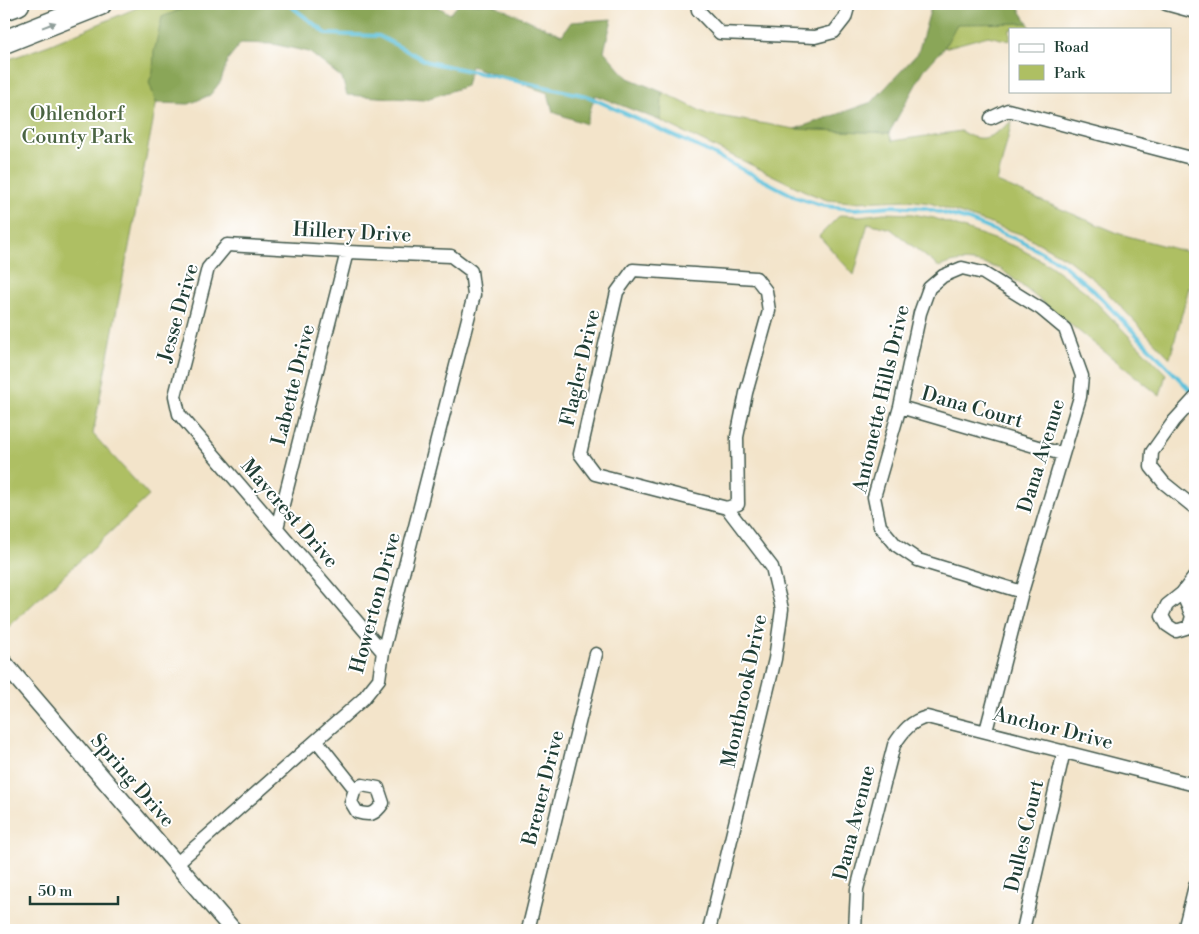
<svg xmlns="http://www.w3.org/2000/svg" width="1199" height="934" font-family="'Libre Bodoni',serif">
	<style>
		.green { fill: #aebf63; stroke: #667e4c }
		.forest { fill: #8aa659; stroke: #547246 }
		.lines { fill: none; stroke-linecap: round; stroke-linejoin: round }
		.stream { stroke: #5dc1db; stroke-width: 4 }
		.minor-casing { stroke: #3f564a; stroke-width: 15 }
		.tertiary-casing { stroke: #3f564a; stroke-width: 19 }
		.motorway-casing { stroke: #3f564a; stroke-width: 25 }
		.minor { stroke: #fff; stroke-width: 12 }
		.tertiary { stroke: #fff; stroke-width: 16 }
		.motorway { stroke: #fff; stroke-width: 22 }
		.oneway { fill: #8f9e9a }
		.labels { text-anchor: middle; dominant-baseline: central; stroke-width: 4; stroke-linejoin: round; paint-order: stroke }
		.park-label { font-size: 20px; fill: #4a6442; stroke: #fff }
		.street-label { font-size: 20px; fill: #1f3d34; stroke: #fff }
	</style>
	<rect width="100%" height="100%" fill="#fff"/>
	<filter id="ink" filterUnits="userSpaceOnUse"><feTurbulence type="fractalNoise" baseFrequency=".02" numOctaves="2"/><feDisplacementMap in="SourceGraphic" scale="10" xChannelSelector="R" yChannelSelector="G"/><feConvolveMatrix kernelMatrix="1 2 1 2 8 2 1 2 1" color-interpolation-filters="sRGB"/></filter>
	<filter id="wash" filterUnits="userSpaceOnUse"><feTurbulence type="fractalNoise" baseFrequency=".0096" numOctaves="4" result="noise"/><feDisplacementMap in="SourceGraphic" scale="20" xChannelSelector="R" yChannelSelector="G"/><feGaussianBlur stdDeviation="1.12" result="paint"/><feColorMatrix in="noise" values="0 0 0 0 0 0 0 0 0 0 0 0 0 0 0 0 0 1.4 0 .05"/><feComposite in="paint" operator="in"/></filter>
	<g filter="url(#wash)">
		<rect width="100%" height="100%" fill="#f3e4ca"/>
		<path class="green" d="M146,4H195L174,12L93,434L149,496L4,631V61L49,45Z
			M957,23H1028L1031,29H1010V41L988,36L944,48Z
			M662,92L707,114L795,129L889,133L892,141L961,131C983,146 994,135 1012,121L997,182L1120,234L1195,254V265L1170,358L1098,283L1067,259L1026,236L930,203L908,200L852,202L827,200L809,193L661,121Z
			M884,213L912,214L934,218L1017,247L1051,266L1086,292L1166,374L1160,396L1001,269C977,262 963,257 939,267L891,229L868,223L854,275L819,236L840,215L860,216Z"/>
		<path class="forest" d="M195,4H434L450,14L459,4H492L562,35L571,22L612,19L604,51L628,78L662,92L661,121L595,95L586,124L553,112L548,93L471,66L466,86L424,100L347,95L342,78L309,52L273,44L241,43L228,59L221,81L210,95L189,104L156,103L149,82L153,72L154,52L162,17Z
			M932,4H1016L1028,23L957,24L944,48L924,70L889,133L795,129L872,102L918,53Z"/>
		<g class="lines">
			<path class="stream" d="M288,4L327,34L379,36L428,62L587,96L705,150L796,197L824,206L855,209L891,206L925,208L968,220L1021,241L1061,263L1093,290L1195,395
				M202,5L232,4"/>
		</g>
	</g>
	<g filter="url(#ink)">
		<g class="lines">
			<defs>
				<path id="minor" d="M697,4L698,10L720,33L815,37L834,32L845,18L849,4
					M1166,4L1195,12
					M991,118L1008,110L1195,159
					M1195,398L1174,421L1152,452L1151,467L1164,483L1195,508
					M900,407L1062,454
					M277,528L347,252
					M1182,593L1192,616L1189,627L1176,631L1167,625L1162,616L1167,605L1182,593L1195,576
					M986,731L1022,592L1080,397L1082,376L1065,329L1041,309L983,273L962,268L943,276L929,288L920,313L900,407L874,497L880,526L896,545L918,560L1022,592
					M317,741L355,789
					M362,785L378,788L383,803C375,815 370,816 357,812L351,802L355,789Z
					M176,864L363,699L379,679L383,652L474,295L471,271L451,256L347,252L227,245L208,268L175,396L179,414L383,652
					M528,930L596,654
					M709,930L775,659L782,609L772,567L727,508L738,504L737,437L746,393L769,311L766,291L756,278L633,270L617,292L580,454L595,474L727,508
					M855,930L857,889L894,745C903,731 911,721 927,717L1195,785
					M1023,930L1064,751
					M1184,930L1195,886"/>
				<path id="tertiary" d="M4,663L233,930"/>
				<path id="motorway" d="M4,9L18,4
					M4,42L100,4"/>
			</defs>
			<use href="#minor" class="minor-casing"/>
			<use href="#tertiary" class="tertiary-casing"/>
			<use href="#motorway" class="motorway-casing"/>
			<use href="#minor" class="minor"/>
			<use href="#tertiary" class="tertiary"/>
			<use href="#motorway" class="motorway"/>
		</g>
		<defs><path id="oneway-solid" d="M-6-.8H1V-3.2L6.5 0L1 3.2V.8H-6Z" transform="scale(1.25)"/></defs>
		<use class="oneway" href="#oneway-solid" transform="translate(49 25) rotate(-21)"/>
	</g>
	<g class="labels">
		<g class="park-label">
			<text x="77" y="114">Ohlendorf<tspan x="77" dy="23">County Park</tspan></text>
		</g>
		<g class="street-label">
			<text transform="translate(352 233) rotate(3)">Hillery Drive</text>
			<text transform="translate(179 313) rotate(-74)">Jesse Drive</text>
			<text transform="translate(581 368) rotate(-77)">Flagler Drive</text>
			<text transform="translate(294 385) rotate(-76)">Labette Drive</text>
			<text transform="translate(882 399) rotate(-77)">Antonette Hills Drive</text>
			<text transform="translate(972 408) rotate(16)">Dana Court</text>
			<text transform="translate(1042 456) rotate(-73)">Dana Avenue</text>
			<text transform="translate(289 514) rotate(49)">Maycrest Drive</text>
			<text transform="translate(376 603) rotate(-75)">Howerton Drive</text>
			<text transform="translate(745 691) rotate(-78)">Montbrook Drive</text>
			<text transform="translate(1053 729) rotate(14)">Anchor Drive</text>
			<text transform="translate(132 781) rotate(49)">Spring Drive</text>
			<text transform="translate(544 788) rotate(-76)">Breuer Drive</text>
			<text transform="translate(855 823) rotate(-76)">Dana Avenue</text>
			<text transform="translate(1025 836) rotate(-77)">Dulles Court</text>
		</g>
	</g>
	<rect width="1199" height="934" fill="none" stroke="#fff" stroke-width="20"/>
	<rect x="1009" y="28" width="162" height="65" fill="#ffffff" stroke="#a5b1ae"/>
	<rect x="1019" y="44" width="25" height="8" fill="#ffffff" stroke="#a5b1ae"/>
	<text x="1054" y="52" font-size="15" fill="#1f3d34">Road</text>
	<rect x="1019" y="65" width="25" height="15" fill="#aebf63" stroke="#a5b1ae"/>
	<text x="1054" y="78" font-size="15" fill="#1f3d34">Park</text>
	<path d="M30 896v8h88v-8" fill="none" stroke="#1f3d34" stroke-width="2.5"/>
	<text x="38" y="896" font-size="15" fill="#1f3d34" stroke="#ffffff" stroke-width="4" paint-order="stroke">50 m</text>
</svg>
